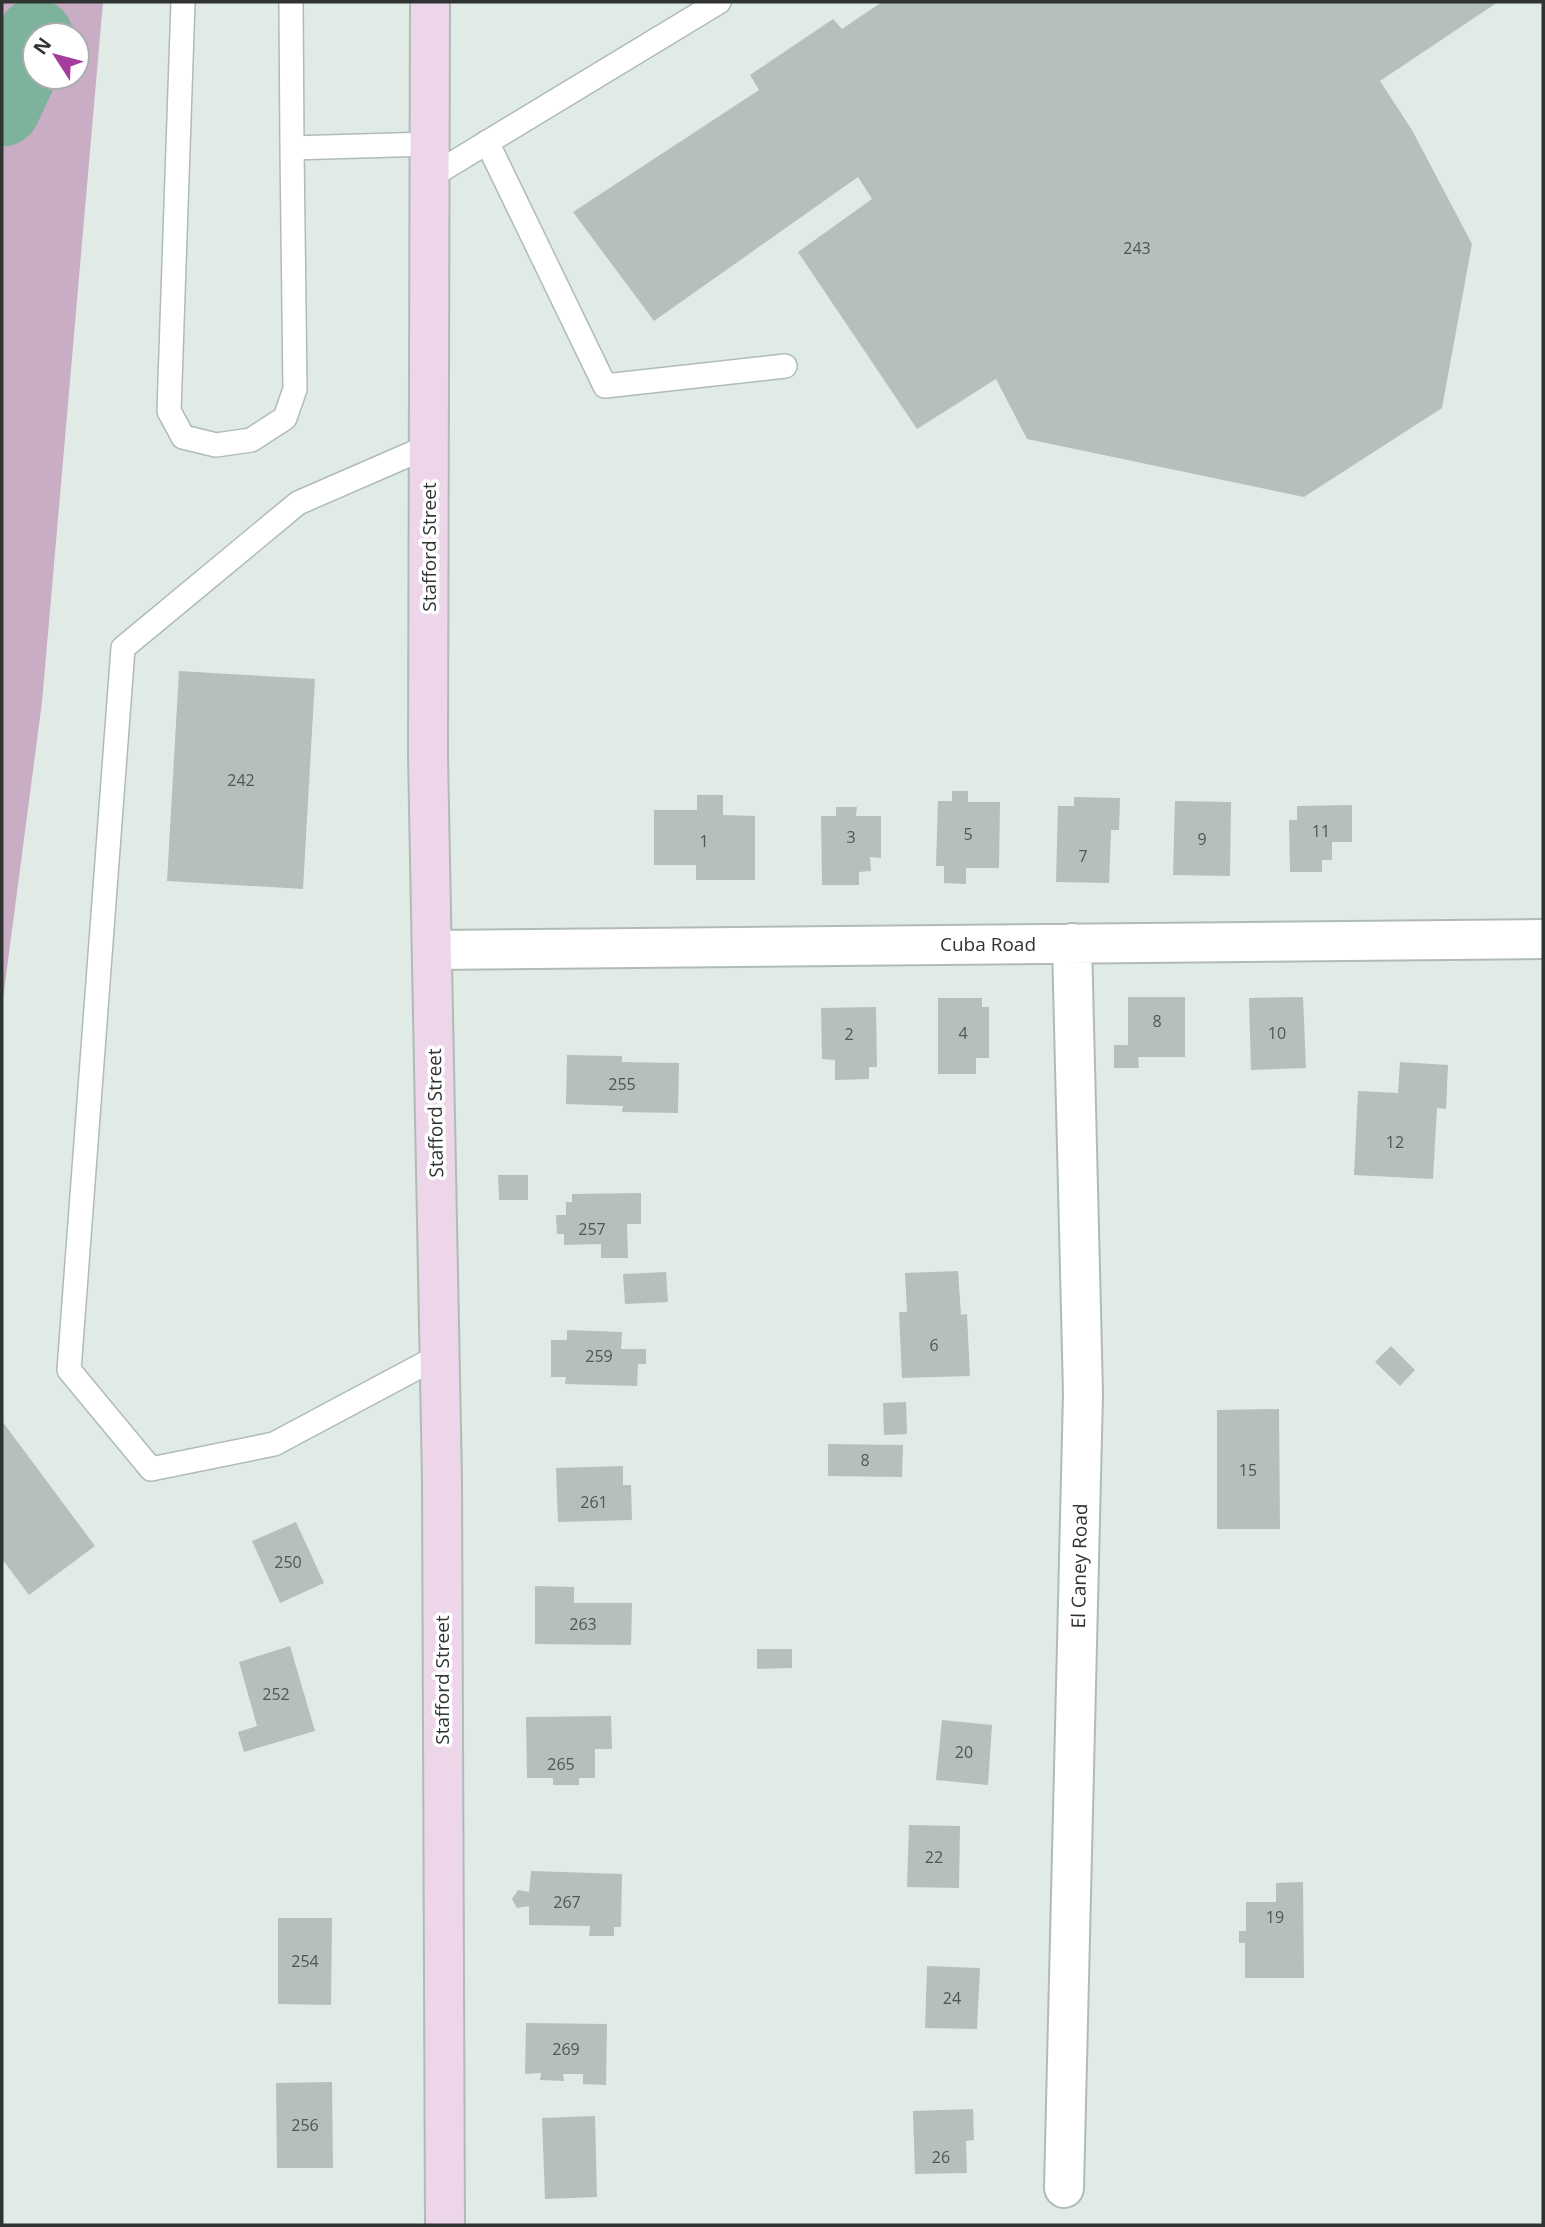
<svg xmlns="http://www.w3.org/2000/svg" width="1545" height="2227" font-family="'Open Sans',sans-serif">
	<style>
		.green { fill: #c8adc4; fill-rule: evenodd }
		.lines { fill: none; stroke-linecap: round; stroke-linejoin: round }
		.river { stroke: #7db29c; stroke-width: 77 }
		.building { fill: #b5c0bb }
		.service-casing { stroke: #b0bbb6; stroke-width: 26 }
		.minor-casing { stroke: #b0bbb6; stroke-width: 42 }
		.secondary-casing { stroke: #b0bbb6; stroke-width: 42 }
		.service { stroke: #fff; stroke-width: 23 }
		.minor { stroke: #fff; stroke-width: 38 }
		.secondary { stroke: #edd6ea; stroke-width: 38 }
		.labels { text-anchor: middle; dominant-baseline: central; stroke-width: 7; stroke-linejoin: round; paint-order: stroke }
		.number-label { font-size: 16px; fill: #505654 }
		.street-label { font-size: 19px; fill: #2f3331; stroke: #fff }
	</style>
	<rect width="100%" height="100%" fill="#e0ebe6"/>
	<path class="green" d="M2,2H103L42,702L2,1006ZM35,35H77V77H35Z"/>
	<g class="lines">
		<path class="river" d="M2,108L35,37"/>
	</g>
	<path class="building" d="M882,2H1494L1495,4L1380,81L1412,130L1472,244L1442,408L1304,497L1027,439L996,379L917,429L798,252L872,199L858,177L654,321L573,212L759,90L750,75L833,19L842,29Z
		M179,671L315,679L303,889L167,881Z
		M952,791H968V802H1000L999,868H966V884L944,883V866H936L938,801H952Z
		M697,795H723V815L755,816V880H696V865H654V810H697Z
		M1074,797L1120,798L1119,830H1111L1109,883L1056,882L1058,806H1074Z
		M1175,801L1231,802L1230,876L1173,875Z
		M1352,805V842H1332V860H1322V872H1290L1289,820H1297V806Z
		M836,807H857L856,816H881V858L870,857L871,871L859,872V885H822L821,816H836Z
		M1128,997H1185V1057H1138L1139,1068H1114V1045H1128Z
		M1303,997L1306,1068L1251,1070L1249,998Z
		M938,998H982V1007H989V1058H976V1074H938Z
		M876,1007L877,1067H869V1079L835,1080V1060L822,1059L821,1008Z
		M567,1055L622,1056V1062L679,1063L678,1113L622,1112L623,1106L566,1104Z
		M1400,1062L1448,1065L1446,1109L1437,1108L1433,1179L1354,1175L1358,1091L1398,1093Z
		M498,1175H528V1200H499Z
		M641,1193V1224H627L628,1258H601V1244L564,1245V1234H557L556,1215H566V1202H572V1194Z
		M958,1271L961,1315L967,1314L970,1376L902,1378L899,1312H907L905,1273Z
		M666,1272L668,1302L625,1304L623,1274Z
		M567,1330L622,1332L621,1349H646V1364H638L637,1386L565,1384L566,1377H551V1340H567Z
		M1391,1346L1415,1370L1400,1386L1375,1362Z
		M906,1402L907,1434L884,1435L883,1403Z
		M1279,1409L1280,1529H1217V1410Z
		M2,1421L95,1546L29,1595L2,1559Z
		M828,1444L903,1445L902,1477L828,1476Z
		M623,1466V1485H631L632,1520L558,1522L556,1468Z
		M296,1522L324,1583L280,1603L252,1541Z
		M535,1586L574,1587V1603H632L631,1645L535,1644Z
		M290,1646L315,1731L244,1752L238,1732L257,1726L239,1662Z
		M757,1649H792V1668L757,1669Z
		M611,1716L612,1749H595V1778H579V1785H553V1778H527L526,1717Z
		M942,1720L992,1725L988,1785L936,1780Z
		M909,1825L960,1826L959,1888L907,1887Z
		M531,1871L622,1874L621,1927H614V1936H589L590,1926L529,1925V1906L517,1908L512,1899L518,1890L529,1892Z
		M1303,1882L1304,1978H1245V1943H1239V1931H1246V1902H1276V1883Z
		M278,1918H332L331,2005L278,2004Z
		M927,1966L980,1968L977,2029L925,2028Z
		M526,2023L607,2024L606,2085L583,2084V2074H563L564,2081L540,2080L541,2073L525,2074Z
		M332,2082L333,2168H277L276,2083Z
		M973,2109L974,2140L966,2141L967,2173L915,2174L913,2111Z
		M595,2116L597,2197L545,2199L542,2118Z"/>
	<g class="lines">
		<defs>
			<path id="service" d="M183,2L169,411L183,437L216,445L251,440L285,418L295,389L292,148L429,144
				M291,2L292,148
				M487,142L605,386L785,366
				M430,177L719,2
				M429,446L298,503L123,648L69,1370L151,1469L274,1444L439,1356"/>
			<path id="minor" d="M432,950L1543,939
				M1064,2188L1083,1393L1072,943"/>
			<path id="secondary" d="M430,2L428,756L442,1480L445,2225"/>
		</defs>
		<use href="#service" class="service-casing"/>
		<use href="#minor" class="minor-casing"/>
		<use href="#secondary" class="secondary-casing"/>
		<use href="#service" class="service"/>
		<use href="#minor" class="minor"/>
		<use href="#secondary" class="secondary"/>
	</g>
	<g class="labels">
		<g class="number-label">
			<text x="1137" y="248">243</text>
			<text x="241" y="780">242</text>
			<text x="1321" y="831">11</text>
			<text x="968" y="834">5</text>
			<text x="851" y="837">3</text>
			<text x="1202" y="839">9</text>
			<text x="704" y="841">1</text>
			<text x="1083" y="856">7</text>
			<text x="1157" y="1021">8</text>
			<text x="963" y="1033">4</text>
			<text x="1277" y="1033">10</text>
			<text x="849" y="1034">2</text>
			<text x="622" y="1084">255</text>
			<text x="1395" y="1142">12</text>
			<text x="592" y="1229">257</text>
			<text x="934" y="1345">6</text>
			<text x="599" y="1356">259</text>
			<text x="865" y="1460">8</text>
			<text x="1248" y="1470">15</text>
			<text x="594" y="1502">261</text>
			<text x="288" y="1562">250</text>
			<text x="583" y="1624">263</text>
			<text x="276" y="1694">252</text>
			<text x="964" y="1752">20</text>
			<text x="561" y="1764">265</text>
			<text x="934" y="1857">22</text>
			<text x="567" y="1902">267</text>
			<text x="1275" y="1917">19</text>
			<text x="305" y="1961">254</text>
			<text x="952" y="1998">24</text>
			<text x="566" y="2049">269</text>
			<text x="305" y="2125">256</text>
			<text x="941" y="2157">26</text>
		</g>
		<g class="street-label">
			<text transform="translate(429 547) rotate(-90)">Stafford Street</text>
			<text x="988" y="944">Cuba Road</text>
			<text transform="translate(435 1113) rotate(-91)">Stafford Street</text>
			<text transform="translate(1079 1566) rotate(-89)">El Caney Road</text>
			<text transform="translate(442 1680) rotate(-90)">Stafford Street</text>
		</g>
	</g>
	<rect width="1545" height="2227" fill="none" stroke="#2f3331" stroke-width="7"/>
	<g transform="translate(56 56) rotate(306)"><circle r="33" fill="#ffffff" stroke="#acadad" stroke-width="2"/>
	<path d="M0-5L12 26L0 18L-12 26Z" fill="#a53b9c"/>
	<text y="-10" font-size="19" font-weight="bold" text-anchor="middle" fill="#2f3331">N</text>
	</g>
</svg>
